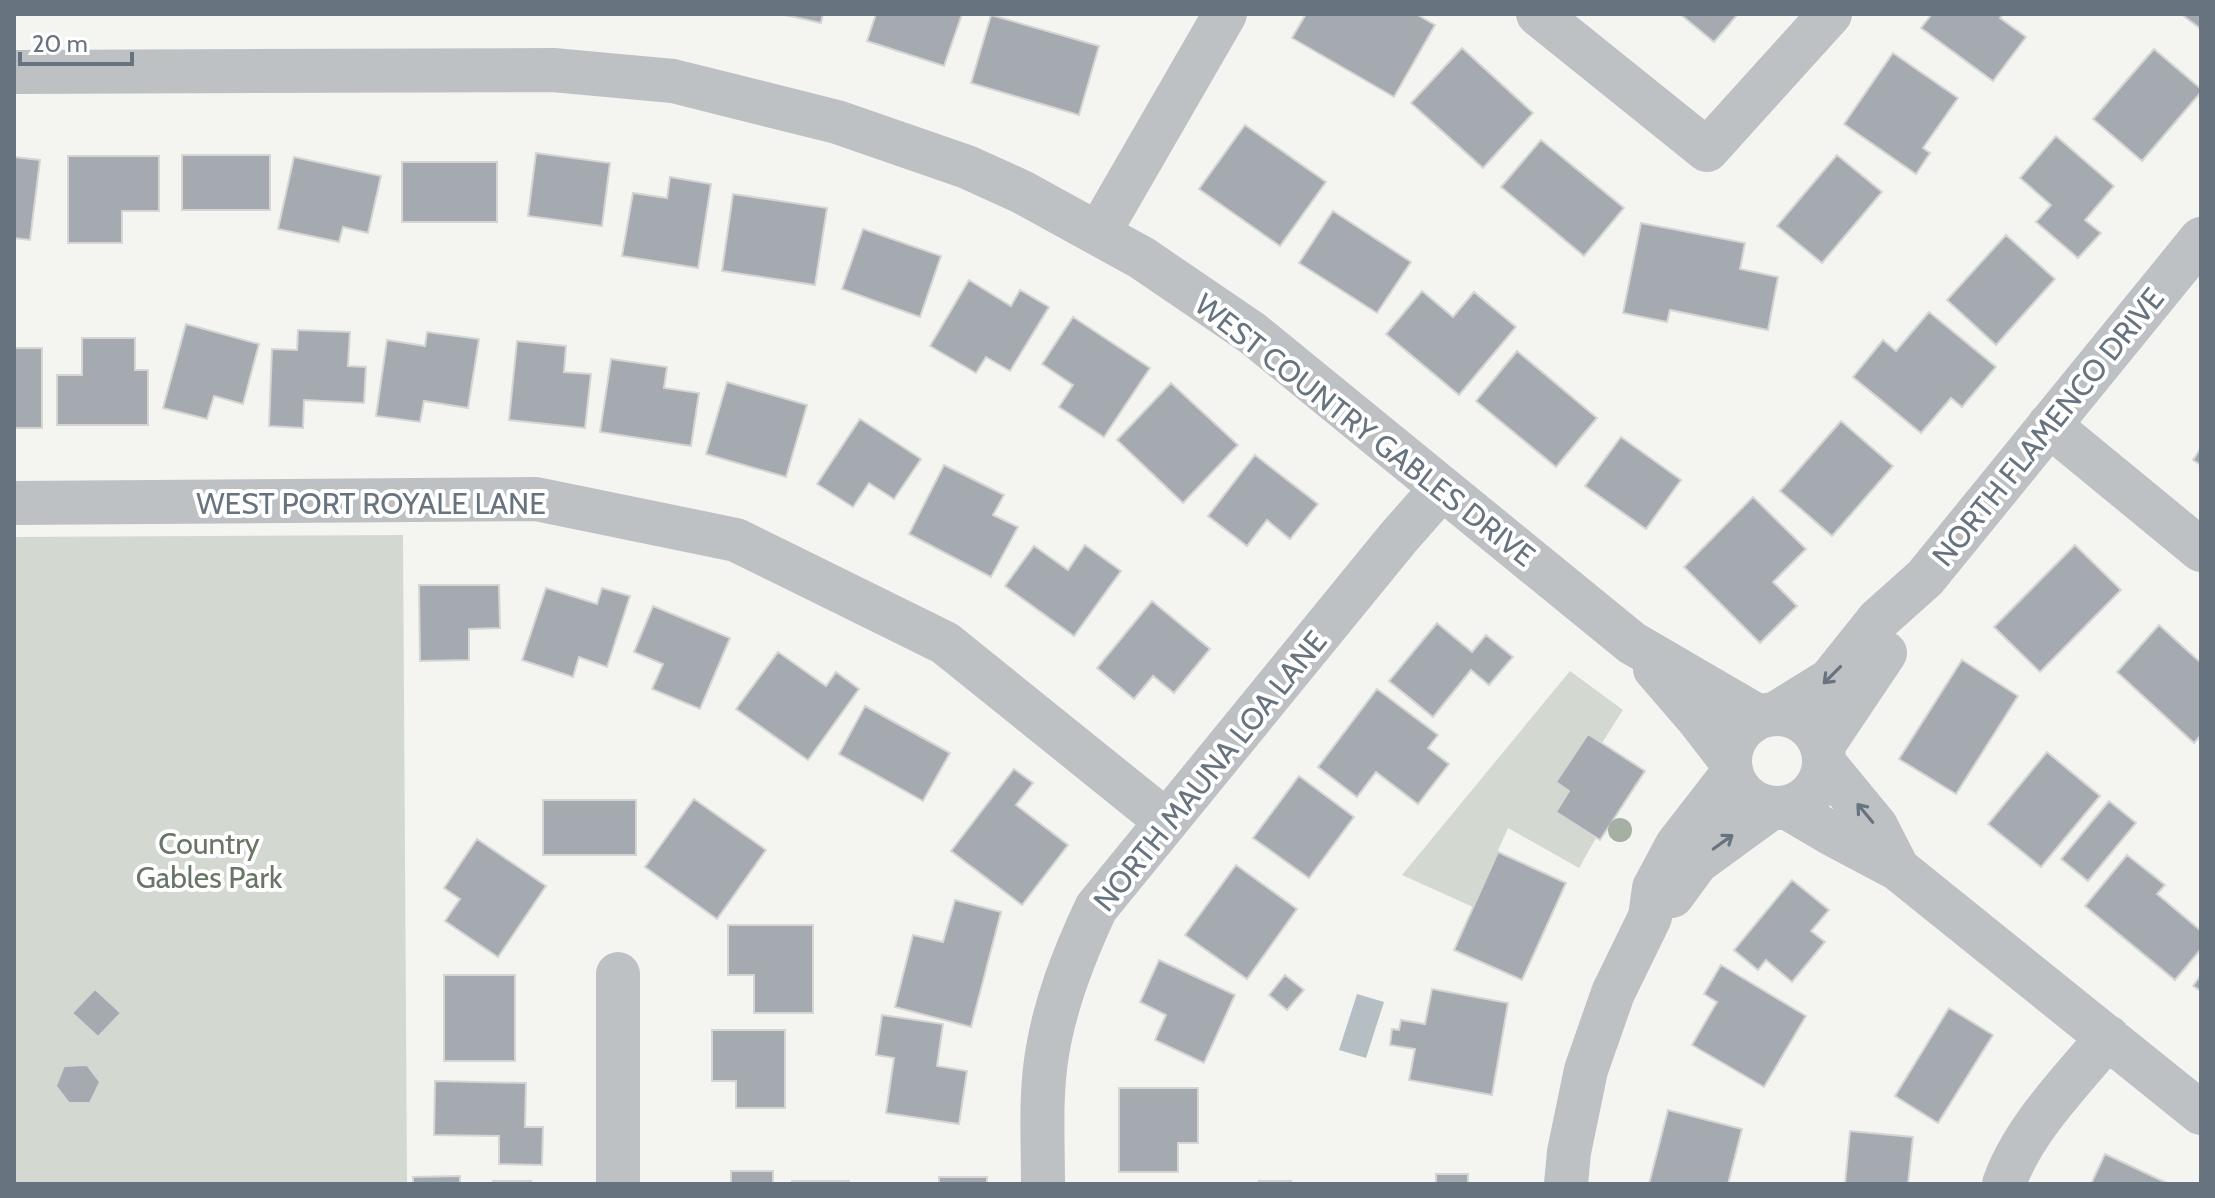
<svg xmlns="http://www.w3.org/2000/svg" width="2215" height="1198" font-family="Cabin,sans-serif">
	<style>
		.green { fill: #d3d9d1 }
		.water { fill: #b5bfc3 }
		.building { fill: #a4aaaf; stroke: #d5d6d4; stroke-width: 2 }
		.lines { fill: none; stroke-linecap: round; stroke-linejoin: round }
		.minor { stroke: #bec1c4; stroke-width: 44 }
		.tree { fill: #a6afa4 }
		.oneway { stroke: #67737e }
		.labels { text-anchor: middle; dominant-baseline: central; stroke-width: 8; stroke-linejoin: round; paint-order: stroke }
		.street-label { font-size: 30px; fill: #67737e; stroke: #fff }
		.park-label { font-size: 30px; fill: #677665; stroke: #fff }
	</style>
	<rect width="100%" height="100%" fill="#f4f4f1"/>
	<path class="green" d="M403,535L407,1184H14V537Z
		M1570,671L1623,710L1602,743L1587,734L1556,782L1569,791L1556,812L1596,838L1579,868L1508,828L1473,907L1402,875Z"/>
	<path class="water" d="M1357,994L1384,1002L1366,1058L1339,1050Z"/>
	<path class="building" d="M781,14H823L821,23Z
		M876,14H962L944,66L867,41Z
		M1306,14H1416L1435,25L1394,97L1292,38Z
		M1680,14H1738L1714,42Z
		M1932,14H2003L2000,18L2026,37L1993,81L1921,28Z
		M2181,14H2201V29Z
		M991,15L1099,46L1079,115L971,83Z
		M1462,48L1533,113L1483,168L1411,103Z
		M2154,49L2201,89V92L2142,161L2093,119Z
		M1893,53L1958,98L1923,148L1930,153L1916,174L1844,124Z
		M1245,125L1326,182L1280,246L1199,189Z
		M2056,136L2114,186L2085,220L2101,233L2078,258L2036,222L2051,205L2020,178Z
		M1541,140L1624,208L1584,256L1501,187Z
		M536,153L610,163L602,226L528,216Z
		M182,155H270V210H182Z
		M1837,155L1882,192L1822,263L1777,226Z
		M68,156H159V211H122V243H68Z
		M14,157L40,160L30,240L14,238Z
		M294,157L381,176L368,233L343,227L339,242L278,229Z
		M402,162H497V222H402Z
		M670,177L711,184L698,268L622,256L633,193L667,198Z
		M733,194L827,208L815,285L722,271Z
		M1333,211L1411,262L1377,313L1299,263Z
		M1641,223L1745,243L1740,269L1778,277L1768,330L1670,310L1667,322L1623,313Z
		M863,229L941,256L920,317L842,289Z
		M2006,235L2055,279L1996,345L1947,300Z
		M969,280L1011,306L1020,290L1049,307L1010,371L986,357L976,373L930,346Z
		M1422,291L1453,317L1474,292L1516,327L1459,395L1386,334Z
		M1929,312L1996,367L1962,407L1951,398L1921,433L1853,377L1883,340L1896,351Z
		M1073,317L1150,368L1104,437L1059,407L1073,385L1042,364Z
		M186,324L259,344L243,404L214,396L207,419L163,408Z
		M298,330L350,332L348,366L366,367L364,403L304,400L303,428L269,426L272,349L297,350Z
		M427,332L479,339L468,408L424,401L420,422L376,416L387,340L425,346Z
		M82,338H135V370H148V425H57V375H82Z
		M517,341L566,346L564,372L591,374L585,428L509,420Z
		M14,348H42V428H14Z
		M1517,351L1597,418L1556,467L1476,401Z
		M611,359L667,367L664,388L699,393L691,446L600,432Z
		M727,382L807,405L786,477L706,454Z
		M1171,383L1238,445L1183,503L1117,440Z
		M860,419L921,459L894,499L869,483L853,507L817,484Z
		M1841,421L1893,466L1832,536L1780,491Z
		M1621,437L1681,480L1646,529L1585,486Z
		M2201,448V465L2193,460Z
		M1255,455L1318,504L1290,539L1267,520L1247,546L1208,516Z
		M944,465L1004,495L993,515L1018,527L991,577L909,534Z
		M1753,497L1806,549L1773,582L1797,606L1760,643L1684,567Z
		M1085,545L1121,571L1074,636L1005,586L1034,546L1068,570Z
		M2075,545L2121,590L2040,672L1994,627Z
		M419,585H499L500,628L469,629V660L420,661Z
		M546,588L597,604L602,588L630,596L607,667L579,657L573,677L522,660Z
		M1152,601L1210,649L1174,693L1153,676L1134,699L1097,668Z
		M653,606L730,638L700,709L652,689L663,664L634,652Z
		M1437,623L1472,652L1486,635L1513,657L1489,685L1471,670L1433,717L1389,681Z
		M2159,625L2201,663V735L2194,743L2117,672Z
		M778,652L826,686L836,672L859,689L808,760L736,709Z
		M1962,660L2018,696L1956,794L1899,759Z
		M1377,689L1438,735L1428,748L1449,764L1418,804L1376,772L1357,797L1318,767Z
		M865,706L950,753L923,801L839,754Z
		M1588,734L1645,771L1600,840L1556,812L1569,791L1556,782Z
		M2047,752L2100,796L2041,867L1988,824Z
		M1014,769L1033,783L1016,805L1068,845L1022,905L951,851Z
		M1299,776L1354,817L1309,878L1253,838Z
		M694,799L766,850L717,919L645,867Z
		M543,800H636V855H543Z
		M2109,801L2136,823L2088,881L2061,859Z
		M477,839L546,886L498,957L445,921L460,899L444,888Z
		M1498,852L1566,883L1522,980L1454,950Z
		M2127,855L2165,885L2157,894L2201,931V949L2175,980L2085,906Z
		M1236,865L1297,909L1247,979L1185,935Z
		M1792,880L1829,910L1811,931L1825,942L1792,982L1766,960L1758,970L1734,950Z
		M955,900L1001,912L971,1027L895,1007L913,935L943,942Z
		M728,925H813V1013H754V975H728Z
		M1159,960L1235,995L1204,1063L1155,1040L1166,1015L1140,1002Z
		M1721,965L1806,1016L1764,1087L1692,1045L1717,1002L1704,994Z
		M444,975H515V1061H444Z
		M1285,975L1304,990L1287,1010L1269,995Z
		M2201,975V991L2193,986Z
		M95,989L121,1013L98,1037L72,1013Z
		M1432,989L1508,1003L1492,1095L1409,1080L1415,1049L1390,1045L1392,1029L1399,1030L1401,1020L1425,1024Z
		M1949,1008L1993,1035L1938,1123L1895,1096Z
		M882,1015L943,1024L937,1066L967,1071L959,1124L886,1113L894,1058L876,1055Z
		M712,1030H785V1108H736V1081H712Z
		M87,1065L100,1082L90,1103H69L56,1086L64,1066Z
		M435,1081L526,1083L525,1127H543L542,1165L499,1164V1136L434,1135Z
		M1119,1088H1198V1143H1178V1172H1119Z
		M1668,1110L1742,1129L1728,1184H1649Z
		M1850,1131L1913,1137L1908,1184H1845Z
		M2105,1154L2169,1184H2091Z
		M731,1171H773V1184H731Z
		M1436,1174H1468V1184H1436Z
		M460,1176V1184H413V1177Z
		M939,1177H987V1184H939Z
		M493,1181H531V1184H493Z
		M792,1181H849V1184H792Z
		M1259,1181H1291V1184H1259Z"/>
	<g class="lines">
		<path class="minor" d="M1538,14L1707,150L1830,14
			M14,72L553,70L673,81L837,122L967,167L1022,192L1142,258L1252,333L1632,643L1759,717
			M1098,234L1225,14
			M2049,425L2201,550
			M14,503L536,499L736,540L945,643L1166,821
			M1655,669L1699,720L1730,760
			M1775,714L1830,680L1878,620L1925,578L2201,239
			M1730 761a47 47 0 1 1 94 0a47 47 0 1 1-94 0Z
			M1822,747L1885,653
			M1824,763L1876,826L1898,869
			M1786,807L1832,834L1898,869L2201,1113
			M1672,896L1697,862L1771,808
			M618,974V1184
			M1043,1184C1043,1141 1040,1097 1047,1054C1055,1003 1074,955 1096,908L1398,538L1442,488
			M1566,1184L1569,1152L1586,1070L1613,993L1650,917L1654,888L1677,845L1732,774
			M2004,1184C2023,1129 2071,1082 2108,1037"/>
	</g>
	<circle class="tree" cx="1620" cy="830" r="12"/>
	<defs><path id="oneway-shaft" d="M-6 0H5M1.5-3L5.5 0L1.5 3" fill="none" stroke-width="1.6" stroke-linecap="round" stroke-linejoin="round" transform="scale(2)"/></defs>
	<g class="oneway">
		<use href="#oneway-shaft" transform="translate(1832 675) rotate(135)"/>
		<use href="#oneway-shaft" transform="translate(1865 813) rotate(-130)"/>
		<use href="#oneway-shaft" transform="translate(1723 842) rotate(-36)"/>
	</g>
	<g class="labels">
		<g class="street-label">
			<text transform="translate(2048 427) rotate(-51)">NORTH FLAMENCO DRIVE</text>
			<text transform="translate(1365 430) rotate(38)">WEST COUNTRY GABLES DRIVE</text>
			<text x="371" y="503">WEST PORT ROYALE LANE</text>
			<text transform="translate(1210 771) rotate(-51)">NORTH MAUNA LOA LANE</text>
		</g>
		<g class="park-label">
			<text x="209" y="843">Country<tspan x="209" dy="34">Gables Park</tspan></text>
		</g>
	</g>
	<rect width="2215" height="1198" fill="none" stroke="#67737e" stroke-width="32"/>
	<path d="M20 52v12h112v-12" fill="none" stroke="#67737e" stroke-width="4"/>
	<text x="32" y="52" font-size="24" fill="#67737e" stroke="#ffffff" stroke-width="6" paint-order="stroke">20 m</text>
</svg>
